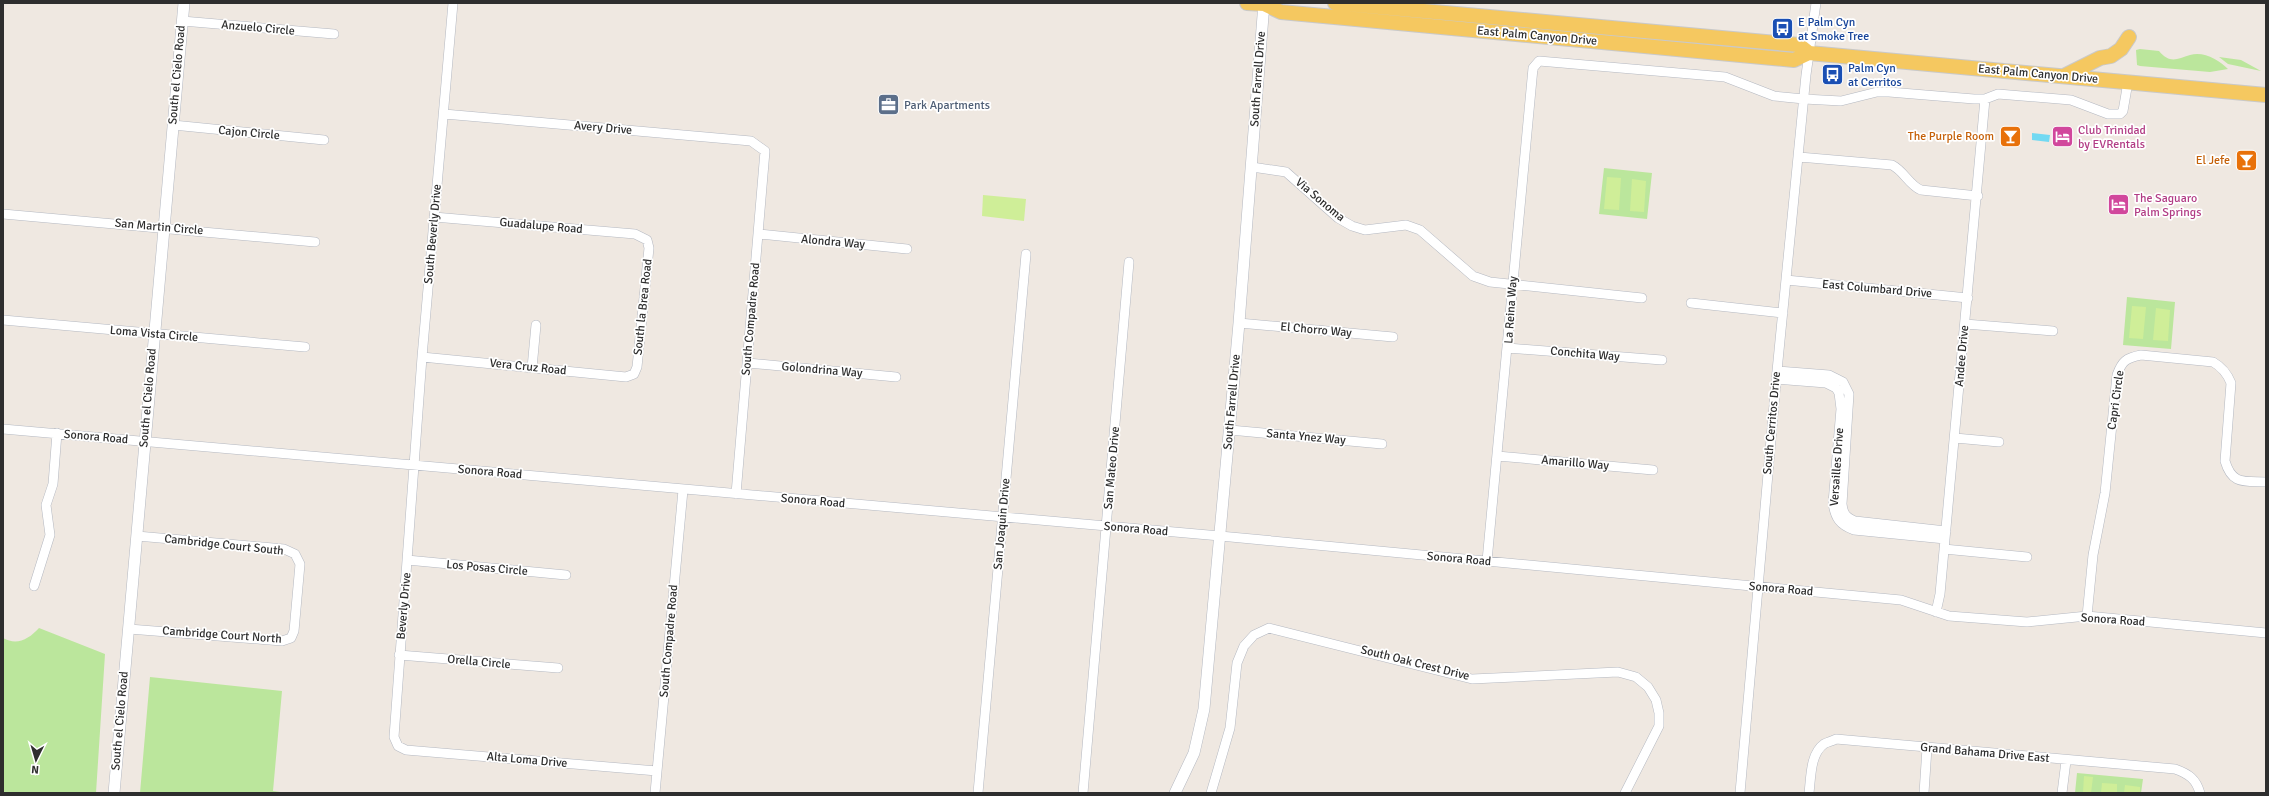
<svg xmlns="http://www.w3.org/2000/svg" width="2269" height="796" font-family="Signika,sans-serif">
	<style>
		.green { fill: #bbe69c }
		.pitch { fill: #cfee98 }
		.water { fill: #72d9f2 }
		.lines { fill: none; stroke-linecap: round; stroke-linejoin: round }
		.minor-casing { stroke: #b4b8c1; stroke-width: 10 }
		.tertiary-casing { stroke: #b4b8c1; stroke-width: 12 }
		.primary-casing { stroke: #c9c9c9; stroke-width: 16 }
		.minor { stroke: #fff; stroke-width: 9 }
		.tertiary { stroke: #fff; stroke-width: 11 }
		.primary { stroke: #f5c860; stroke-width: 14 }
		.labels { text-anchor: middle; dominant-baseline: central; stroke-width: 3.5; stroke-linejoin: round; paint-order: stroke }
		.transit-label { font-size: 12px; fill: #164399; stroke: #fff; text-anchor: start }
		.street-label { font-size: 12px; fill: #2e2e2e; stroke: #fff }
		.service-label { font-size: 12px; fill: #4e5e75; stroke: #fff; text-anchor: start }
		.hotel-label { font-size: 12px; fill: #b23c85; stroke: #fff; text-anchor: start }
		.food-label { font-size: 12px; fill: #c56008; stroke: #fff; text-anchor: end }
	</style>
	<rect width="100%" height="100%" fill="#efe8e1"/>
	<path class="green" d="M2140,49L2159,51C2170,64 2177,59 2190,55C2204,51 2219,60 2228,69L2210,72L2140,66L2137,65L2136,50Z
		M2219,57L2241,60L2261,71L2228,64Z
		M1604,168L1652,173L1647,219L1599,214Z
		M2127,297L2175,302L2171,349L2123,345Z
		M39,628L105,654L96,793H3V638C17,646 29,639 39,628Z
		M150,677L282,691L273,791L288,793H140Z
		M2077,773L2143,779L2141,793H2075Z"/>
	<path class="pitch" d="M1607,177L1621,178L1619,210L1604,209Z
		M1632,179L1646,181L1644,212L1630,211Z
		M983,195L1026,199L1024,221L982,216Z
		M2132,306L2146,307L2143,339L2129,338Z
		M2156,308L2170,310L2168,341L2153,340Z
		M2084,776L2093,777L2091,793H2083Z
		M2102,783L2117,784V793H2101Z
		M2125,785L2140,787V793H2124Z"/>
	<path class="water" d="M2032,133L2050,135L2049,142L2032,140Z"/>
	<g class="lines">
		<defs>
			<path id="minor" d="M453,3L422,357L394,737L398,746L406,750L657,771
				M182,21L334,34
				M444,114L751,141L765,151L736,494
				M173,125L324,140
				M1799,157L1892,165C1904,171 1909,185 1921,190L1978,196
				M1252,167L1286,172L1338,218L1352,226L1365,230L1406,225L1420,230L1473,276L1490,282L1642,298
				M3,214L315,242
				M759,234L907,249
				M1786,280L1968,298
				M1691,303L1783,313
				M3,320L305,347
				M1239,323L1393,337
				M1965,324L2053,331
				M1508,348L1662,360
				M422,357L626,377L634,374L637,367L649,248L647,240L635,234L434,217
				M748,363L896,377
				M532,368L536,325
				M1777,371L1829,375L1843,382L1849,394L1842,504C1843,514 1846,517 1855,521L1946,531
				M1776,379L1826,383L1836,388L1839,393L1841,409L1833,503C1835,518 1840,525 1854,530L1945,539
				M3,429L1220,536L1901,600L1949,616L2027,622L2087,616L2266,633
				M1230,430L1382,444
				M1955,438L1999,442
				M1497,456L1653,470
				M1944,549L2027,557
				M407,560L566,575
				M1487,561L1533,68L1539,61L1725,77L1774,96L1804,99L1841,101L1877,92H1889L1974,99H1985L1998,94L2071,100L2108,114H2120L2123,111L2128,82
				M34,586L50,535L46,505L53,484L57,433
				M1936,612L1940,594L1985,99
				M2087,616L2093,555L2105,493L2117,375C2122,361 2126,358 2141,355L2213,362C2222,367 2227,373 2231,383L2225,461C2232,485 2244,481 2266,482
				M129,629L282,641L291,638L294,631L300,564L295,554L284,549L137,536
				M399,655L558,668
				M655,793L683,490
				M978,793L1026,254
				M1083,793L1129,262
				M1211,793L1230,728L1237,663L1244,646L1254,635L1269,628L1472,679L1618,672L1636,677L1648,687L1656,700L1659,713V726L1625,793
				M1740,793L1777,371L1806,75L1816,3
				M1809,793C1811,778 1810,754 1824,744C1827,742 1833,741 1836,739L2175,769C2189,774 2196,779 2200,793
				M1924,793L1927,748
				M2062,793L2066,761"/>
			<path id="tertiary" d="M114,793L184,3
				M1175,793L1194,753L1204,709L1239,323L1264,3"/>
			<path id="primary" d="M1247,3L1264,4L1281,12L1794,60L1809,53L2266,95
				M1335,3L1799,45L1809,53
				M2064,76L2100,58L2111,56L2121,49L2129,37"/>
		</defs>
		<use href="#minor" class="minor-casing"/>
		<use href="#tertiary" class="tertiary-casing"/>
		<use href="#primary" class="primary-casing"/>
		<use href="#minor" class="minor"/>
		<use href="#tertiary" class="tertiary"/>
		<use href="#primary" class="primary"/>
	</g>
	<defs>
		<symbol id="bus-square" viewBox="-11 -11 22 22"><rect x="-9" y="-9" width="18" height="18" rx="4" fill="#1a4fb4" stroke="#fff"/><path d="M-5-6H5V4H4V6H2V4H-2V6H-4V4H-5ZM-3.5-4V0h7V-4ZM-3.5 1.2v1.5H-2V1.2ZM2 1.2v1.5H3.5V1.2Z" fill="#fff"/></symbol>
		<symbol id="office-square" viewBox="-11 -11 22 22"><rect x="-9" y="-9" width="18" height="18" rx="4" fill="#5c6f8a" stroke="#fff"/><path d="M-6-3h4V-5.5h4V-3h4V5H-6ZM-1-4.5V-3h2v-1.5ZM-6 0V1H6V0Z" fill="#fff"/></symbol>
		<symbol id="bar-square" viewBox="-11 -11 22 22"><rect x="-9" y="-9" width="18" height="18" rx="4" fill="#e8710a" stroke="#fff"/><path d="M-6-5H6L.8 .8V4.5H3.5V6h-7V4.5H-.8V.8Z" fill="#fff"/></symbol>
		<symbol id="hotel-square" viewBox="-11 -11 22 22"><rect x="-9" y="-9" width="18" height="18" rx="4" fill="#d1479c" stroke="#fff"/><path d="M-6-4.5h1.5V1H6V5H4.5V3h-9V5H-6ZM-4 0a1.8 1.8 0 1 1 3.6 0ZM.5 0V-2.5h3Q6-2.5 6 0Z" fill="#fff"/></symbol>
	</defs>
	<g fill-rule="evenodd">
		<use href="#bus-square" x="1770" y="16" width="25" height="25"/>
		<use href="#bus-square" x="1820" y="62" width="25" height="25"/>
		<use href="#office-square" x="876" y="92" width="25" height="25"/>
		<use href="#bar-square" x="1998" y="124" width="25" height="25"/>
		<use href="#hotel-square" x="2050" y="124" width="25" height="25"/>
		<use href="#bar-square" x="2234" y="148" width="25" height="25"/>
		<use href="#hotel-square" x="2106" y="192" width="25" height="25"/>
	</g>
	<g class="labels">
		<g class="transit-label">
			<text x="1798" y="22">E Palm Cyn<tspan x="1798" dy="14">at Smoke Tree</tspan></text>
			<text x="1848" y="68">Palm Cyn<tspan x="1848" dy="14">at Cerritos</tspan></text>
		</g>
		<g class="street-label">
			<text transform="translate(258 28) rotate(5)">Anzuelo Circle</text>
			<text transform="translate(1537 36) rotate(5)">East Palm Canyon Drive</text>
			<text transform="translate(2038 74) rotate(5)">East Palm Canyon Drive</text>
			<text transform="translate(177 75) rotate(-85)">South el Cielo Road</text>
			<text transform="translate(1258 79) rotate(-86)">South Farrell Drive</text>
			<text transform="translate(603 128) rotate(5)">Avery Drive</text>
			<text transform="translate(249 133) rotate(5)">Cajon Circle</text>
			<text transform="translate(1320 200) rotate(40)">Via Sonoma</text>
			<text transform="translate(541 226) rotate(5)">Guadalupe Road</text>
			<text transform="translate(159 227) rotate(5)">San Martin Circle</text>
			<text transform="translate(433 234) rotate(-85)">South Beverly Drive</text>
			<text transform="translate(833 242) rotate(5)">Alondra Way</text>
			<text transform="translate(1877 289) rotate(5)">East Columbard Drive</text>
			<text transform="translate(643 307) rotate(-84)">South la Brea Road</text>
			<text transform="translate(1511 310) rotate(-86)">La Reina Way</text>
			<text transform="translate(751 319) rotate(-85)">South Compadre Road</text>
			<text transform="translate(1316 330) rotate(5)">El Chorro Way</text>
			<text transform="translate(154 334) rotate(5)">Loma Vista Circle</text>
			<text transform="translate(1585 354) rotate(5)">Conchita Way</text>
			<text transform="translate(1962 356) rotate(-85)">Andee Drive</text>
			<text transform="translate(528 367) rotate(6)">Vera Cruz Road</text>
			<text transform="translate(822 370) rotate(5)">Golondrina Way</text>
			<text transform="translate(148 398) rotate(-85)">South el Cielo Road</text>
			<text transform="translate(2116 400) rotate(-82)">Capri Circle</text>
			<text transform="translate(1232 402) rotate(-85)">South Farrell Drive</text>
			<text transform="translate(1772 423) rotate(-85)">South Cerritos Drive</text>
			<text transform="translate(96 437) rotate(5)">Sonora Road</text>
			<text transform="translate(1306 437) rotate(5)">Santa Ynez Way</text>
			<text transform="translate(1575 463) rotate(5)">Amarillo Way</text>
			<text transform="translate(1837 467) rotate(-86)">Versailles Drive</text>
			<text transform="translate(1112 468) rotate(-85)">San Mateo Drive</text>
			<text transform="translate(490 472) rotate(5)">Sonora Road</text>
			<text transform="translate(813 501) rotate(5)">Sonora Road</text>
			<text transform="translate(1002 524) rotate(-85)">San Joaquin Drive</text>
			<text transform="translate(1136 529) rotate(5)">Sonora Road</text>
			<text transform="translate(224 545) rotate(6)">Cambridge Court South</text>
			<text transform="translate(1459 559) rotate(5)">Sonora Road</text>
			<text transform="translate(487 568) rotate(5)">Los Posas Circle</text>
			<text transform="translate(1781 589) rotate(5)">Sonora Road</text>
			<text transform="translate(404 606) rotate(-85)">Beverly Drive</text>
			<text transform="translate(2113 620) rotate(4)">Sonora Road</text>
			<text transform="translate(222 635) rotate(4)">Cambridge Court North</text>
			<text transform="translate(669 641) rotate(-85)">South Compadre Road</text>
			<text transform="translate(479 662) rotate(5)">Orella Circle</text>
			<text transform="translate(1415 663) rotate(14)">South Oak Crest Drive</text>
			<text transform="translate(120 721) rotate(-85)">South el Cielo Road</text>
			<text transform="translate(1985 753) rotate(5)">Grand Bahama Drive East</text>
			<text transform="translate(527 760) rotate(5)">Alta Loma Drive</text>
		</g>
		<g class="service-label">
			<text x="904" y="105">Park Apartments</text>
		</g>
		<g class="hotel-label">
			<text x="2078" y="130">Club Trinidad<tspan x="2078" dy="14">by EVRentals</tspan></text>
			<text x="2134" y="198">The Saguaro<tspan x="2134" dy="14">Palm Springs</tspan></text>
		</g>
		<g class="food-label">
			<text x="1994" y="136">The Purple Room</text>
			<text x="2230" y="160">El Jefe</text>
		</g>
	</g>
	<rect width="2269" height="796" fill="none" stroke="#2e2e2e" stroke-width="8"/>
	<g transform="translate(36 760) rotate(185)" stroke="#ffffff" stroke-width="3" paint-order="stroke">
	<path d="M0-3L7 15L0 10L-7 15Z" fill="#2e2e2e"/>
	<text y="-6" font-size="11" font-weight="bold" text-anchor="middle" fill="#2e2e2e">N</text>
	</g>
</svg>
